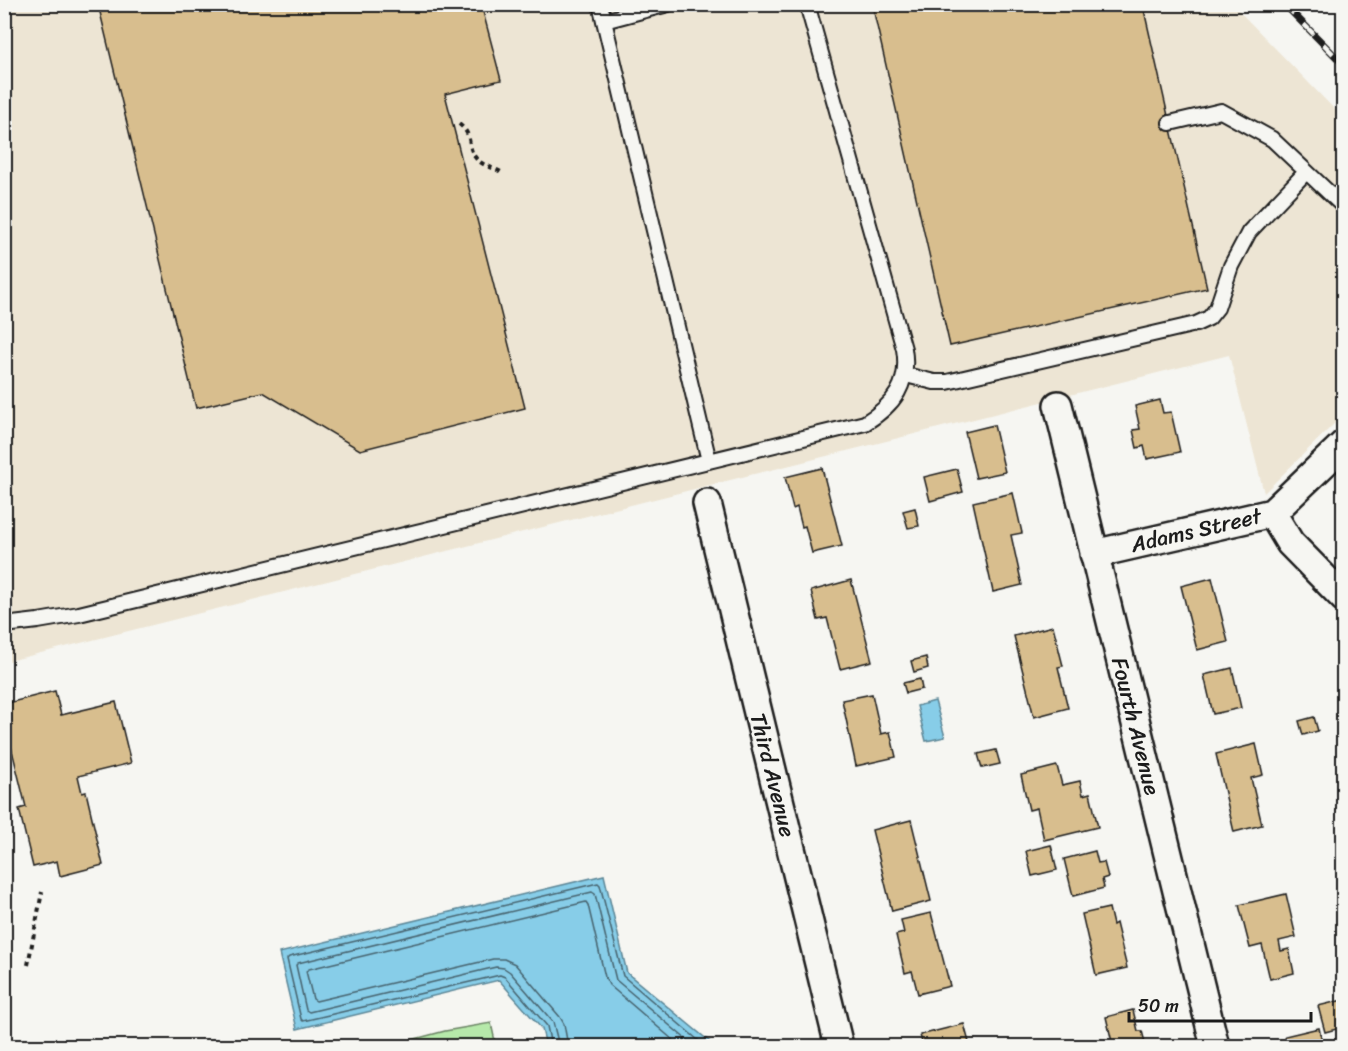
<svg xmlns="http://www.w3.org/2000/svg" width="1348" height="1051" font-family="Sriracha,sans-serif">
	<style>
		.built { fill: #ede5d4 }
		.green { fill: #b6e9aa; stroke: #698263; stroke-width: 1.5 }
		.water { fill: #87cde8; stroke: #5c8696; stroke-width: 1.5 }
		.lines { fill: none; stroke-linecap: round; stroke-linejoin: round }
		.shore { stroke: #47636e; stroke-width: 1.5 }
		.building { fill: #d8be8e; stroke: #1c1c1c; stroke-width: 1.5 }
		.lane-casing { stroke: #1c1c1c; stroke-width: 18 }
		.street-casing { stroke: #1c1c1c; stroke-width: 32 }
		.path { stroke: #1c1c1c; stroke-width: 4; stroke-dasharray: 4.5 4.5; stroke-linecap: butt }
		.lane { stroke: #f6f6f2; stroke-width: 14 }
		.street { stroke: #f6f6f2; stroke-width: 27 }
		.rail-casing { stroke: #1c1c1c; stroke-width: 7 }
		.rail { stroke: #f6f6f2; stroke-width: 4.5; stroke-dasharray: 14; stroke-linecap: butt }
		.labels { text-anchor: middle; dominant-baseline: central; stroke-width: 5; stroke-linejoin: round; paint-order: stroke }
		.street-label { font-size: 22px; fill: #1c1c1c; stroke: #f6f6f2 }
	</style>
	<rect width="100%" height="100%" fill="#f6f6f2"/>
	<filter id="ink" filterUnits="userSpaceOnUse"><feTurbulence type="fractalNoise" baseFrequency=".0167" numOctaves="2"/><feDisplacementMap in="SourceGraphic" scale="12" xChannelSelector="R" yChannelSelector="G"/><feConvolveMatrix kernelMatrix="1 2 1 2 8 2 1 2 1" color-interpolation-filters="sRGB"/></filter>
	<g filter="url(#ink)">
		<path class="built" d="M5,5H1233L1343,118V415L1264,493L1229,355L5,662Z"/>
		<path class="green" d="M491,1023L496,1046H395L400,1043L445,1031Z"/>
		<path class="water" d="M935,701L945,737L926,741L917,706Z
			M604,875L627,973L710,1042L711,1046H546L542,1029L499,980L297,1029L279,953Z"/>
		<g class="lines">
			<path class="shore" d="M551,1046L547,1026L505,977L500,975L303,1021L301,1019L287,959L289,957L598,883L600,885L623,976L705,1046
				M559,1046L553,1022L510,972L504,968L496,967L309,1012L306,1010L296,965L298,963L592,892L595,894L616,980L694,1046
				M568,1046L564,1024L560,1017L515,964L504,959H493L316,1001L313,999L306,971L309,969L586,902L588,905L605,977L609,985L680,1046"/>
		</g>
		<path class="building" d="M98,4H481L501,80L445,94L525,408L360,450L263,392L196,408Z
			M872,4H1164L1165,6L1144,10L1207,288L950,346Z
			M1160,400L1163,413L1171,412L1180,452L1147,459L1144,446L1137,448L1133,430L1140,429L1135,406Z
			M994,425L1005,472L976,478L965,432Z
			M822,468L842,546L812,553L805,526L802,527L797,507L793,509L785,477Z
			M957,469L963,492L930,501L924,477Z
			M1013,493L1022,533L1011,535L1022,585L993,592L973,502Z
			M915,508L919,526L908,528L903,511Z
			M1212,578L1228,642L1197,650L1181,586Z
			M851,580L872,661L840,669L827,618L818,620L811,591Z
			M1053,626L1063,666L1058,667L1068,708L1034,717L1014,636Z
			M926,657L928,668L914,672L911,661Z
			M1232,668L1241,708L1213,714L1204,675Z
			M920,679L922,689L906,693L903,683Z
			M55,691L61,715L116,702L131,763L78,776L82,793L86,792L103,865L60,876L57,861L33,867L19,809L26,807L4,718V704Z
			M872,694L881,734L890,732L896,757L856,766L842,700Z
			M1314,717L1318,731L1303,735L1299,721Z
			M1256,744L1263,775L1251,778L1262,825L1234,832L1216,754Z
			M996,750L1000,764L982,768L978,754Z
			M1057,766L1062,785L1080,781L1083,795L1090,793L1098,827L1044,840L1037,808L1029,810L1021,775Z
			M911,820L931,901L892,911L872,830Z
			M1051,845L1057,870L1032,876L1026,851Z
			M1095,851L1098,863L1104,862L1108,877L1102,879L1104,888L1073,896L1064,859Z
			M1286,894L1296,937L1279,941L1281,951L1289,949L1294,973L1270,979L1262,945L1250,948L1239,905Z
			M1109,908L1113,925L1116,923L1127,968L1096,975L1082,914Z
			M931,913L950,986L918,994L912,971L905,973L896,935L904,933L901,920Z
			M1343,1000L1344,1027L1325,1032L1318,1006Z
			M1133,1010L1138,1031H1142L1146,1046H1113L1106,1017Z
			M964,1024L970,1046H923L920,1035Z
			M1319,1028L1323,1046H1287L1285,1036Z"/>
		<g class="lines">
			<defs>
				<path id="lane" d="M600,4L709,461
					M604,21L668,4
					M1170,123L1221,111L1272,139L1344,207
					M906,375L934,382H947L1196,324L1209,318L1217,308L1231,266L1249,232L1306,172
					M4,625L38,621L79,614L865,423C894,405 910,384 904,349L807,4"/>
				<path id="street" d="M1058,405L1215,1046
					M707,503L839,1046
					M1272,513L1290,543L1344,598
					M1094,554L1272,513L1344,444"/>
			</defs>
			<use href="#lane" class="lane-casing"/>
			<use href="#street" class="street-casing"/>
			<path class="path" d="M459,124C474,136 466,144 475,157C482,167 495,167 504,174
				M28,965L42,892"/>
			<use href="#lane" class="lane"/>
			<use href="#street" class="street"/>
			<defs>
				<path id="rail" d="M1284,4L1344,65"/>
			</defs>
			<use href="#rail" class="rail-casing"/>
			<use href="#rail" class="rail"/>
		</g>
	</g>
	<g class="labels">
		<g class="street-label">
			<text transform="translate(1196 530) rotate(-13)">Adams Street</text>
			<text transform="translate(1136 726) rotate(76)">Fourth Avenue</text>
			<text transform="translate(773 775) rotate(76)">Third Avenue</text>
		</g>
	</g>
	<rect width="1348" height="1051" fill="none" stroke="#f6f6f2" stroke-width="24"/>
	<rect x="12" y="12" width="1324" height="1027" fill="none" stroke="#1c1c1c" stroke-width="2" filter="url(#ink)"/>
	<path d="M1129 1012v9h182v-9" fill="none" stroke="#1c1c1c" stroke-width="3"/>
	<text x="1138" y="1012" font-size="18" fill="#1c1c1c" stroke="#f6f6f2" stroke-width="4.5" paint-order="stroke">50 m</text>
</svg>
